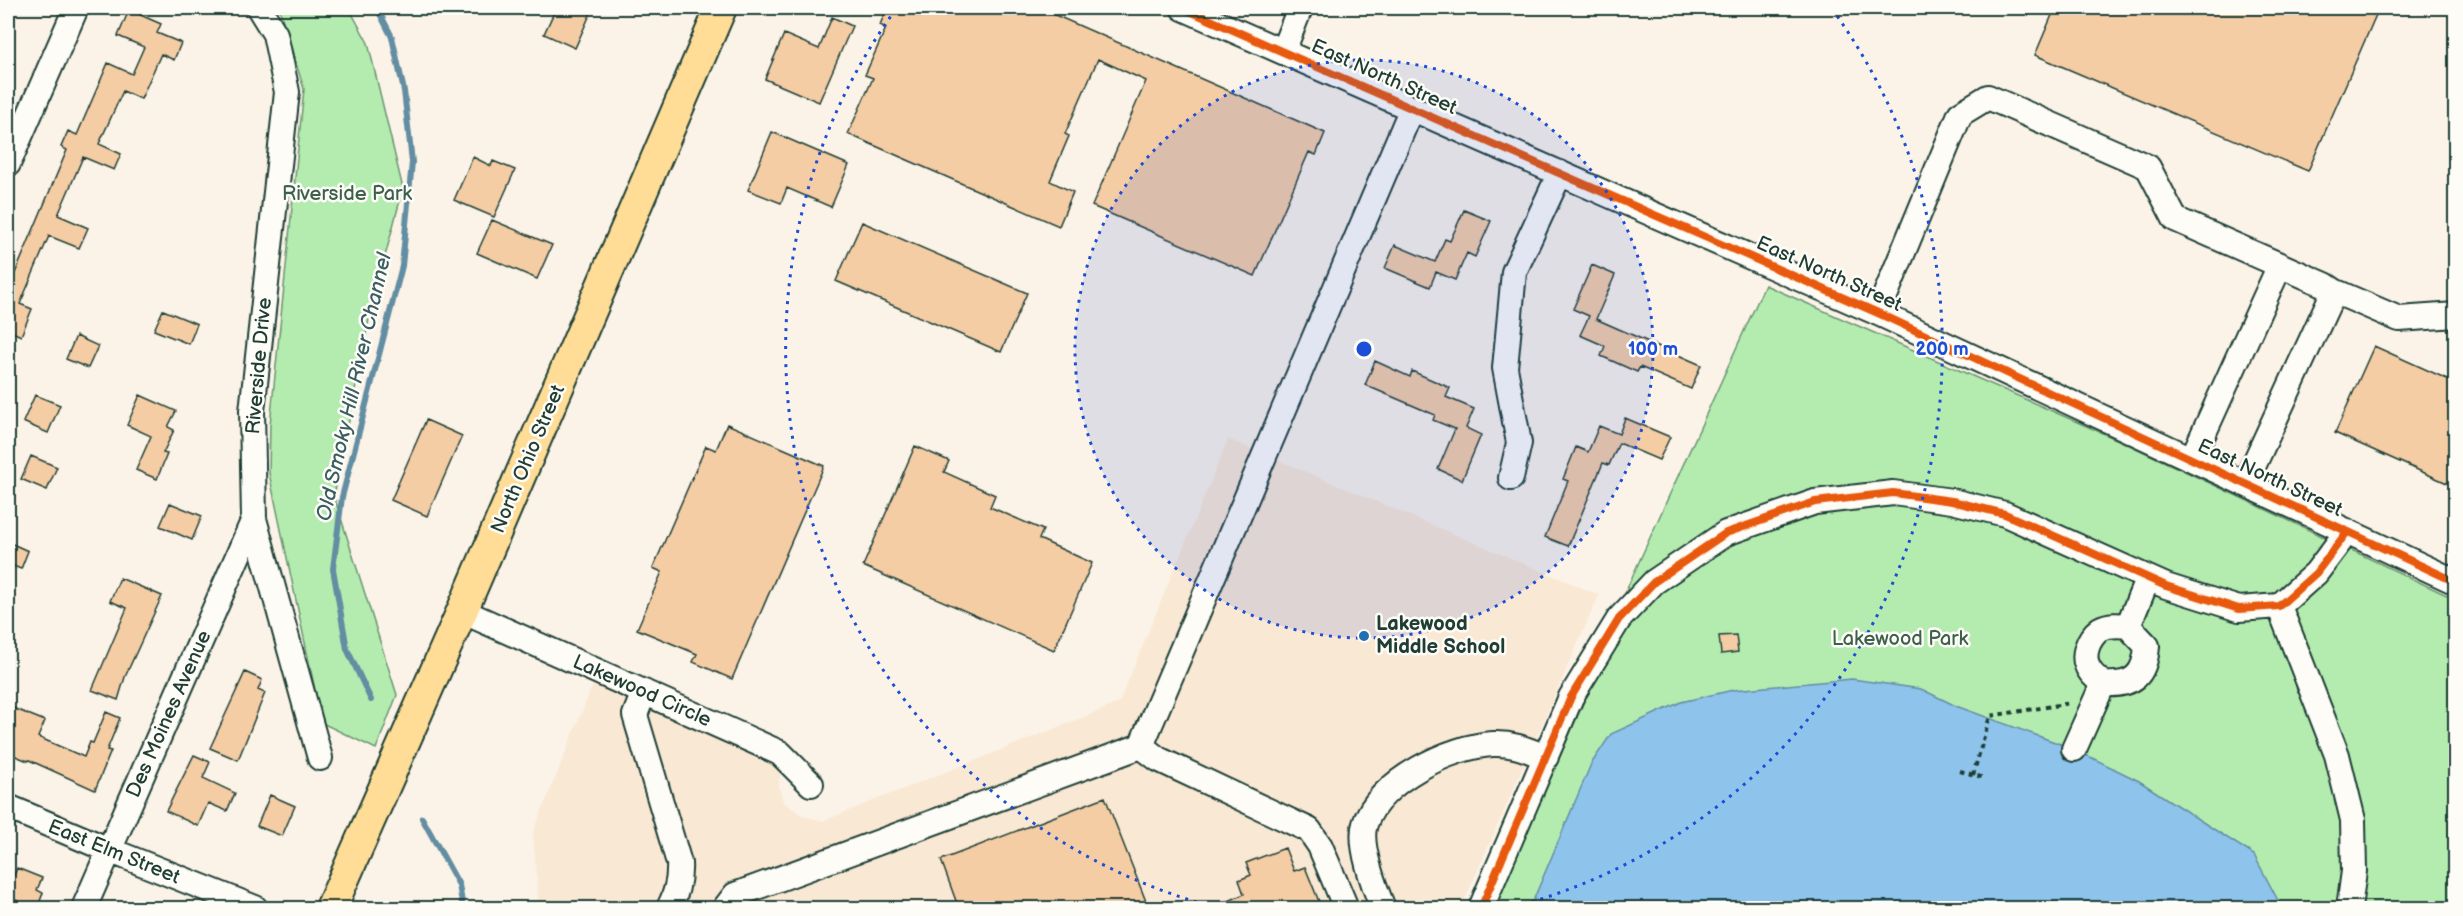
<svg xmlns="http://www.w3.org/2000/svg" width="2463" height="916" font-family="'Balsamiq Sans',sans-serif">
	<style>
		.built { fill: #f9e8d3 }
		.green { fill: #b4ecb0; stroke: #6a9472; stroke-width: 1.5 }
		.water { fill: #8ec3eb; stroke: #628da2; stroke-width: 1.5 }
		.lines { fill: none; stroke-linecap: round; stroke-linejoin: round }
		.stream { stroke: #628da2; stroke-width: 6 }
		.building { fill: #f5cda5; stroke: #1f3d34; stroke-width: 1.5 }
		.minor-casing { stroke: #1f3d34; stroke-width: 28 }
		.major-casing { stroke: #1f3d34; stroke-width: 34 }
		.path { stroke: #1f3d34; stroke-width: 4; stroke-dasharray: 4.5 4.5; stroke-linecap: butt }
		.minor { stroke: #fdfcf7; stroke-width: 24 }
		.major { stroke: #ffdd96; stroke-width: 30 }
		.cycleway-casing { stroke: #fdfcf7; stroke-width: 11 }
		.cycleway { stroke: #e8590c; stroke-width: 8 }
		.ring { fill: none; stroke: #1d4ed8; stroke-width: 3; stroke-dasharray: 3 6 }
		.poi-dot { fill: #1f6fb2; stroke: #fdfcf7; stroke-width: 2 }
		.labels { text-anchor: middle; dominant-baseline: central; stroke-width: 5; stroke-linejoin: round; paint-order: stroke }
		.street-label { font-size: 20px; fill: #1f3d34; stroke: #fdfcf7 }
		.park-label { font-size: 20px; fill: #3d604d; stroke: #fdfcf7 }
		.poi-label { font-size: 20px; font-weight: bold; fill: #1f3d34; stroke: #fdfcf7; text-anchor: start }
		.water-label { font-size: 21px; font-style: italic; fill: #3b5e62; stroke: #fdfcf7 }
		.centre { fill: #1d4ed8; stroke: #fdfcf7; stroke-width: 3 }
		.ring-label { font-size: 18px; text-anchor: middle; font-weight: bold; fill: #1d4ed8; stroke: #fdfcf7; stroke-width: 5; stroke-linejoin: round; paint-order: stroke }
	</style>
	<rect width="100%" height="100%" fill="#fbf3e7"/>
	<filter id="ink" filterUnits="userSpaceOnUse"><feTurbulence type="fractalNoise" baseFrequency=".0167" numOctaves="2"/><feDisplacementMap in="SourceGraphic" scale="12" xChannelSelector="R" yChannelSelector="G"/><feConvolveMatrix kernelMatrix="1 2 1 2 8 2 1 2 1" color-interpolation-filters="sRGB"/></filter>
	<g filter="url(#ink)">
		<path class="built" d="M1228,439L1599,595L1461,908H539L533,833L596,677L771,758L780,770L779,787L783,801L801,815L823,821L1119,703Z"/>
		<path class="green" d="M279,8H349L368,43L403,189L371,309L334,496L397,695L376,749L322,723L269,473L270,425L304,89Z
			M1765,285L2125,443L2455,599V908H1494L1595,676L1628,586Z"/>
		<path class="water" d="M1852,679L1921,689L1956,706L2074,749L2139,781L2254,855L2282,908H1530L1591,764L1611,734L1681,702L1733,690Z"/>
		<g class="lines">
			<path class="stream" d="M371,700L347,649L333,569L342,497L402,266L412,162L404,91L392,37L377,8
				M422,818L459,885L463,908"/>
		</g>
		<path class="building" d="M556,8H593L575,48L544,34Z
			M887,8H1039L1325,133L1316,155L1309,152L1255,276L1092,206L1146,81L1098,59L1065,134L1069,136L1050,181L1073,192L1059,226L848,134L873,78L865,75L886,28L880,25Z
			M2055,8H2379L2308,171L2035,55Z
			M129,10L161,24L157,33L181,43L174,60L161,54L141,99L123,91L99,144L121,154L114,170L83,157L58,215L88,228L79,248L49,236L20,304L32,309L21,336L8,330V332V290L67,150L61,147L68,131L77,135L108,63L132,74L144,47L118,36Z
			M832,17L852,26L819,102L765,79L784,34L819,49Z
			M772,132L849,165L831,207L787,188L781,203L748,190Z
			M473,157L491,166L493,161L515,170L494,217L454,200Z
			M1464,210L1491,221L1475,257L1467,253L1455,280L1436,272L1430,287L1385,268L1395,245L1435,262L1445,239L1450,241Z
			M492,220L552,245L537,279L477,253Z
			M862,222L1027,293L1001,352L836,281Z
			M1592,265L1615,275L1596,319L1701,365L1691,389L1640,367L1637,372L1601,356L1605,346L1580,335L1589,316L1573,309Z
			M163,310L197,324L189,344L154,330Z
			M76,336L98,346L88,368L66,359Z
			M2374,346L2456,383V487L2335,433Z
			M1375,361L1410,377L1412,371L1450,388L1446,397L1474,409L1466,428L1481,435L1462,480L1438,469L1455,429L1433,420L1435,415L1365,385Z
			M35,395L60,405L48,433L23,422Z
			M140,395L176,411L168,427L174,430L163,453L167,454L157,479L136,470L151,436L127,425Z
			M1625,418L1670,437L1659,460L1619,443L1609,465L1603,463L1568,546L1545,537L1568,481L1563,479L1576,447L1588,452L1599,426L1619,434Z
			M426,420L462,436L427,516L391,500Z
			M727,424L824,466L732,679L693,662L697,654L637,629L662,572L653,568L706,446L716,450Z
			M915,446L949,461L944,472L995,495L990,507L1043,530L1039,539L1092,563L1054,650L863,566Z
			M31,456L57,467L47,490L21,479Z
			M170,503L202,516L192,540L160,526Z
			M8,542L28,551L21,569L8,564Z
			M120,578L162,596L125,677L118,700L92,690L127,608L110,601Z
			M1736,635L1738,652L1721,654L1719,636Z
			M245,672L262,680L258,690L265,693L238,760L210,748Z
			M8,706L45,721L38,737L84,757L90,742L93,743L106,712L120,718L107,750L111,751L95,790L29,760L28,761L8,753Z
			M194,755L210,762L203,778L235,793L227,811L208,803L198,826L166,811Z
			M270,795L295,806L282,836L257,826Z
			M1105,797L1149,909H959L941,860Z
			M1285,848L1294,871L1305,867L1322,909H1211L1244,894L1239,880L1251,875L1246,863Z
			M17,868L42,878L37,890L43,893L37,909L8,897V890Z"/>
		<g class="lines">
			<defs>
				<path id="minor" d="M259,8L275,34L287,92L252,411L254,519L320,758
					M1183,8L1878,313L2456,582
					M1283,51L1300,8
					M8,164L76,8
					M2334,291L2399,319L2456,315
					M1878,313L1960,114L1988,97L2148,167L2175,219L2325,285L2334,291L2245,484
					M2192,459L2280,265
					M1511,478L1519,443L1505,368L1514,272L1560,173
					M2279,606L2337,755L2353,820L2354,871L2349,908
					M462,611L780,753L811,784
					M2128,626C2119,625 2109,624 2100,629C2088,638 2080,657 2090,671C2093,676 2099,680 2103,684C2133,686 2145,676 2147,646L2128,626L2148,578
					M644,692L635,715L679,863C680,880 677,893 669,908
					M1141,746L1158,759L1309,830L1320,846L1346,908
					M2074,749L2103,684
					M8,807L109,850L255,908
					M84,908L254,519
					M725,908L735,895L1141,746L1412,108
					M1383,908C1375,889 1358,844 1365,824C1379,781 1451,746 1493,744C1513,743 1528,750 1546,757
					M1481,908L1571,697L1619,619L1654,582L1726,533L1815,502L1893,493L1952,501L2005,514L2166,586L2239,609L2279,606L2316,573L2347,532"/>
				<path id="major" d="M331,908L462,611L721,8"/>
			</defs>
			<use href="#minor" class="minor-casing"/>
			<use href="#major" class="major-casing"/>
			<path class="path" d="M1960,771L1985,778
				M1973,775L1990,716L2071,703"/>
			<use href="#minor" class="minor"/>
			<use href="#major" class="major"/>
			<defs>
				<path id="cycleway" d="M1183,8L1878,313L2456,582
					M1481,908L1571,697L1619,619L1654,582L1726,533L1815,502L1893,493L1952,501L2005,514L2166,586L2239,609L2279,606L2316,573L2347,532"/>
			</defs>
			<use href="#cycleway" class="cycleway-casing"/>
			<use href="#cycleway" class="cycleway"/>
		</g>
	</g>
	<circle cx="1364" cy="349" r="289" fill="#1d4ed8" fill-opacity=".12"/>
	<g class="ring">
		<circle cx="1364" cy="349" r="289"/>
		<path d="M1214 907A578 578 0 0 1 896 9M1832 9A578 578 0 0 1 1514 907"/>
	</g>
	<circle class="poi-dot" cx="1364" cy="636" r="6"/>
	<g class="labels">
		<g class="street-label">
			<text transform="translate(1384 77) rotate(24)">East North Street</text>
			<text transform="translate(1829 274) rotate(24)">East North Street</text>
			<text transform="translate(259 366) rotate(-85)">Riverside Drive</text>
			<text transform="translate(528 459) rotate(-67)">North Ohio Street</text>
			<text transform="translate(2270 478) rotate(25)">East North Street</text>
			<text transform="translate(642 691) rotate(24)">Lakewood Circle</text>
			<text transform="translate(169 714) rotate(-66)">Des Moines Avenue</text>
			<text transform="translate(114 852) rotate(22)">East Elm Street</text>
		</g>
		<g class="park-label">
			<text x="347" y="194">Riverside Park</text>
			<text x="1900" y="639">Lakewood Park</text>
		</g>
		<g class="poi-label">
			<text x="1376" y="624">Lakewood<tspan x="1376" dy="23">Middle School</tspan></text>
		</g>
		<g class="water-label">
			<text transform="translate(354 387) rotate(-77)">Old Smoky Hill River Channel</text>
		</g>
	</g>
	<circle cx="1364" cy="349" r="9" class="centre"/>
	<g class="ring-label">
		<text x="1653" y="355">100 m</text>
		<text x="1942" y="355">200 m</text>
	</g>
	<rect width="2463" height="916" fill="none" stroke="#fdfcf7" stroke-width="30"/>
	<rect x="15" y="15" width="2433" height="886" fill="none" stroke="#1f3d34" stroke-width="2" filter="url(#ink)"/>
</svg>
